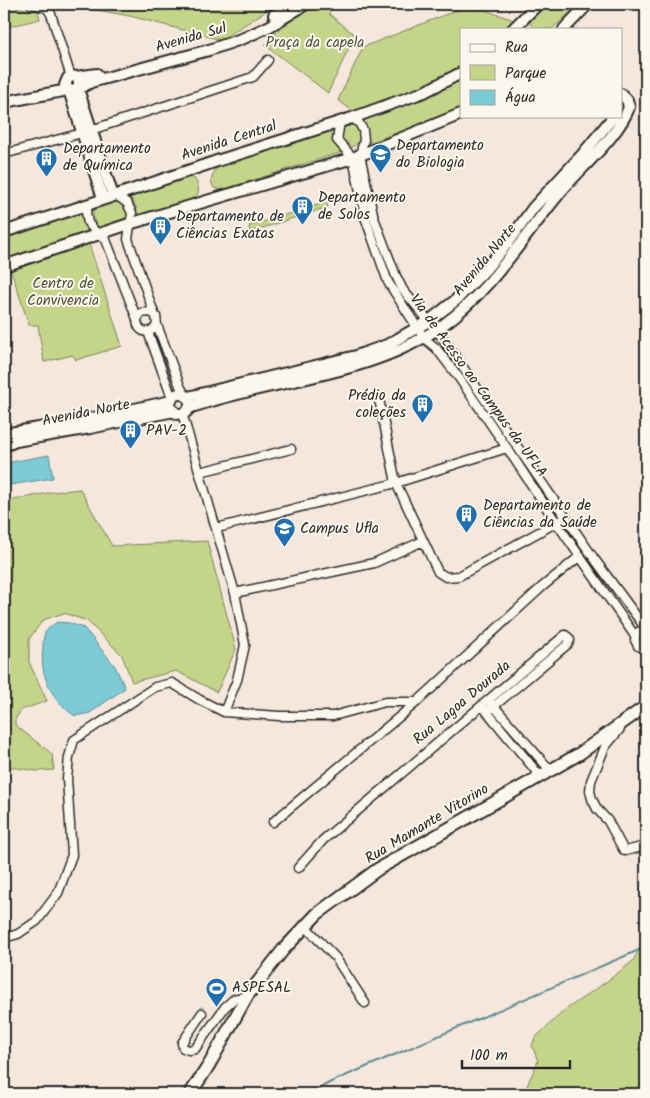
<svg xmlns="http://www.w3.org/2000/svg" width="650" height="1098" font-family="Kalam,sans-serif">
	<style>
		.green { fill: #c4d58a; stroke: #78805a }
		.water { fill: #7bcbd6; stroke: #5b8b92 }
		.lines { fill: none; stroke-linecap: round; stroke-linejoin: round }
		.stream { stroke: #5b8b92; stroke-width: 2 }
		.minor-casing { stroke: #2b2b2b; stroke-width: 11 }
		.tertiary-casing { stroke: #2b2b2b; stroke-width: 14 }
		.secondary-casing { stroke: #2b2b2b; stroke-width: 15 }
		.minor { stroke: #fbf7ec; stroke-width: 8 }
		.tertiary { stroke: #fbf7ec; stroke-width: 10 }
		.secondary { stroke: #fbf7ec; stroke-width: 11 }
		.labels { text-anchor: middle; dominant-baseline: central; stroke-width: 4; stroke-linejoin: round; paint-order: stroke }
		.street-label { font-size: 15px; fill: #2b2b2b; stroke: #fbf7ec }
		.park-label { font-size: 15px; fill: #515643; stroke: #fbf7ec }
		.poi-label { font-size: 15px; fill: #2b2b2b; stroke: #fbf7ec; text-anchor: start }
	</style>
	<rect width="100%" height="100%" fill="#f5e7dc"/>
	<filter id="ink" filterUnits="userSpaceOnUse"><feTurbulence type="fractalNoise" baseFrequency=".02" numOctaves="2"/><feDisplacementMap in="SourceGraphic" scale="10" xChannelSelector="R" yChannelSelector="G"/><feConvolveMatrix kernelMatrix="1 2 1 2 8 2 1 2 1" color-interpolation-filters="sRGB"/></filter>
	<g filter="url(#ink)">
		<path class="green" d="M64,4H277L221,40L130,16Z
			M317,4H329L331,7L329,14L355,35L328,93L265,45L290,18Z
			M544,4H579L552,29H534L530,23L533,14Z
			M4,5L38,11L40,19L4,28Z
			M470,5L514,20L504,29H461V68L422,88L354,112L338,100L363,47Z
			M461,79V107L455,113L368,143L366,128L359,119C393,108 432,100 461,79Z
			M350,122C359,125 359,130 361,139C345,162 331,129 350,122Z
			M336,127C334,138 334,144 342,152L222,190L214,188C209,180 212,174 218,167Z
			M186,177L194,178C200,187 201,195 190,202L137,219C138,208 135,201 126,195Z
			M116,198L126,207L129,217L126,221L101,229C93,223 91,214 95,206Z
			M327,202L328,207L250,232L249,226Z
			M84,210C81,220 84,224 92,231L4,261V235Z
			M88,241L122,346L76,360L73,355L44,362L38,325H29L10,267Z
			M80,489L112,546L207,541L236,649L217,692L176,671L132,682L122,655L87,621L64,613L43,620L29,639V662L47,701L21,710L15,720V725L52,754L54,770L37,771L4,766V502L53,492Z
			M646,937V1094H511L526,1088L538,1061L532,1046L535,1038L565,1010L606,982L633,961Z"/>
		<path class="water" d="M49,455L53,478L10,485L6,463Z
			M57,622L69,623L84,628L115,666L125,688L90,713L75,716C53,701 39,676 43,649C43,644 43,637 45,633C47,629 53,625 57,622Z"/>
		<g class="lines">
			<path class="stream" d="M309,1094L331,1082L646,947"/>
			<defs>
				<path id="minor" d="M31,4L47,8L51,14L71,77
					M352,118L359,123L363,130L364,140L360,155L374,218L396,276L403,290L442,337L593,557L646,629
					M340,122L337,140L353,158L366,220L388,282L424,338L436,348L459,378L507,448L556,522L635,636
					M4,154L82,133L253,77L268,60
					M116,195L127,203L132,213L128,239L154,313
					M89,204L86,212L88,223L94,230L106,240L137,319C137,333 150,336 157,325L156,316L151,312L141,313L137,319
					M157,325L180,386L185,395
					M148,332L172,398
					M379,399L396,483L438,572L446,577L459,576L559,521
					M182,413L235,593L245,645L237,680L224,712
					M200,472L291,449
					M217,528L396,483L507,448
					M235,593L374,563L423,541
					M646,629L638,632L635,640L638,646L646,648
					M492,704L550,770
					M484,708L540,776
					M620,729L605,747L591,781L590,791L592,799L597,809L608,821L623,849L625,851L646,846
					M273,822L417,702L542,587L580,556
					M298,868L323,840L565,635L569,638L570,640L568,644L487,712
					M305,926L335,957L365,1003
					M4,938L18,934L37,921L58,893L72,855L67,779L69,757L74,740L155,687L172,683L200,700L224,712L279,716H333L385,702H417
					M202,1013L182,1043L183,1048L189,1050L195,1049L225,1007L234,999L247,996"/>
				<path id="tertiary" d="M274,15L292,4
					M513,29L538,4
					M564,29L588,4
					M76,77L97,74
					M78,89L91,82L209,50L244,38L270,26L306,4
					M78,89L113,196
					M69,90L75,91L79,87V81C76,76 72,75 68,78L65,85L69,90L103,199
					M4,102L68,90
					M4,232L132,190L217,161L352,118L424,92L461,73
					M4,266L129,224L353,158L461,114
					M170 404a10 10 0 1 1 20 0a10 10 0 1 1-20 0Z
					M188,397L356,356L387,345L429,321L456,300L485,270L510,240L533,208L582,155L614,116
					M189,408C273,378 369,378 443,325C490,291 522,239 558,195C577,171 620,135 629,107L627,100L621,94
					M4,434L80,421L171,401
					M4,446L16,441L90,428L174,411"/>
				<path id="secondary" d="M190,1094L209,1065L247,996L283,950L317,914L378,869L579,754L646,706"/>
			</defs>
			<use href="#minor" class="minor-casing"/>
			<use href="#tertiary" class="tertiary-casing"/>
			<use href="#secondary" class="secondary-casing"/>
			<use href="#minor" class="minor"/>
			<use href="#tertiary" class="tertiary"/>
			<use href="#secondary" class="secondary"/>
		</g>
	</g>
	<defs>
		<symbol id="university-pin" viewBox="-11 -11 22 30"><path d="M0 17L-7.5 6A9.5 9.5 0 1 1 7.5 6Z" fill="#1f6fb2" stroke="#fbf7ec"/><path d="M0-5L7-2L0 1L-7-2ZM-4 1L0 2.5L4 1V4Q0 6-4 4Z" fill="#fff"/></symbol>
		<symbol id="building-pin" viewBox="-11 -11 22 30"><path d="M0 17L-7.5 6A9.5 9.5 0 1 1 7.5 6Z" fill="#1f6fb2" stroke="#fbf7ec"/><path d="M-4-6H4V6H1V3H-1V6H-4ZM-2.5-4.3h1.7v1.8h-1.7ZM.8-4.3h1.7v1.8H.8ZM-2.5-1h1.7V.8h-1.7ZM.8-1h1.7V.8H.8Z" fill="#fff"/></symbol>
		<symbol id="stadium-pin" viewBox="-11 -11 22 30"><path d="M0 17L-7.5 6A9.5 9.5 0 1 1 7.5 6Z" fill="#1f6fb2" stroke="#fbf7ec"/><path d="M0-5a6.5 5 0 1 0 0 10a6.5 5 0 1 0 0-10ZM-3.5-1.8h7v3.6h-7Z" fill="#fff"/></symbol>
	</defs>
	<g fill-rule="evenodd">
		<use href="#university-pin" x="368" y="142" width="25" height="34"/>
		<use href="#building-pin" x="34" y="146" width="25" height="34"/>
		<use href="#building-pin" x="290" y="194" width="25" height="34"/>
		<use href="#building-pin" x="148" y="214" width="25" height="34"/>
		<use href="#building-pin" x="410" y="392" width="25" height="34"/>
		<use href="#building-pin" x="118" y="418" width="25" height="34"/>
		<use href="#building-pin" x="454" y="502" width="25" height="34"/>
		<use href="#university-pin" x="272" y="516" width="25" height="34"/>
		<use href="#stadium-pin" x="204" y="976" width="25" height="34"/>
	</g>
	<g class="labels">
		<g class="street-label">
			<text transform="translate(191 38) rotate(-16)">Avenida Sul</text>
			<text transform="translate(229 141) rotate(-18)">Avenida Central</text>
			<text transform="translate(485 260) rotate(-50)">Avenida Norte</text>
			<text transform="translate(478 386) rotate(54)">Via de Acesso ao Campus da UFLA</text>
			<text transform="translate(86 413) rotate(-11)">Avenida Norte</text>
			<text transform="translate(462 703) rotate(-40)">Rua Lagoa Dourada</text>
			<text transform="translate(427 824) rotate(-31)">Rua Mamante Vitorino</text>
		</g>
		<g class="park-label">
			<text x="315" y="43">Praça da capela</text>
			<text x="63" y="284">Centro de<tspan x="63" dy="17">Convivencia</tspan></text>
		</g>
		<g class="poi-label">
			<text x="396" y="146">Departamento<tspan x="396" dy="17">do Biologia</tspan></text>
			<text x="63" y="149">Departamento<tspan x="63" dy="17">de Química</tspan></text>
			<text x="318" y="198">Departamento<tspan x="318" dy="17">de Solos</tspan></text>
			<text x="176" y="217">Departamento de<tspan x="176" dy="17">Ciências Exatas</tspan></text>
			<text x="406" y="396" text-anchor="end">Prédio da<tspan x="406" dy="17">coleções</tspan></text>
			<text x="146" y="431">PAV-2</text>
			<text x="483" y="506">Departamento de<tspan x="483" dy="17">Ciências da Saúde</tspan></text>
			<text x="300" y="529">Campus Ufla</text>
			<text x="232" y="988">ASPESAL</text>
		</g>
	</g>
	<rect width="650" height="1098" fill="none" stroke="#fbf7ec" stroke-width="20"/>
	<rect x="10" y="10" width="630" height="1078" fill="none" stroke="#2b2b2b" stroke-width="2" filter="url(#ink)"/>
	<rect x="460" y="28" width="162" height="90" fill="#fbf7ec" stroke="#a8a59f"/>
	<rect x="470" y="44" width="25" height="8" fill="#fbf7ec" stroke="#a8a59f"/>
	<text x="505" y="52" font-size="15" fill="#2b2b2b">Rua</text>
	<rect x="470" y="65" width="25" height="15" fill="#c4d58a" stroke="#a8a59f"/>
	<text x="505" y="78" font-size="15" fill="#2b2b2b">Parque</text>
	<rect x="470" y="90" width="25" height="15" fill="#7bcbd6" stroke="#a8a59f"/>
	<text x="505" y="102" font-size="15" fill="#2b2b2b">Água</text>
	<path d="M462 1060v8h108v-8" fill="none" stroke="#2b2b2b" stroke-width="2.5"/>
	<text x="470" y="1060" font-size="15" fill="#2b2b2b" stroke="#fbf7ec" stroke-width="4" paint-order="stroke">100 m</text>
</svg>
